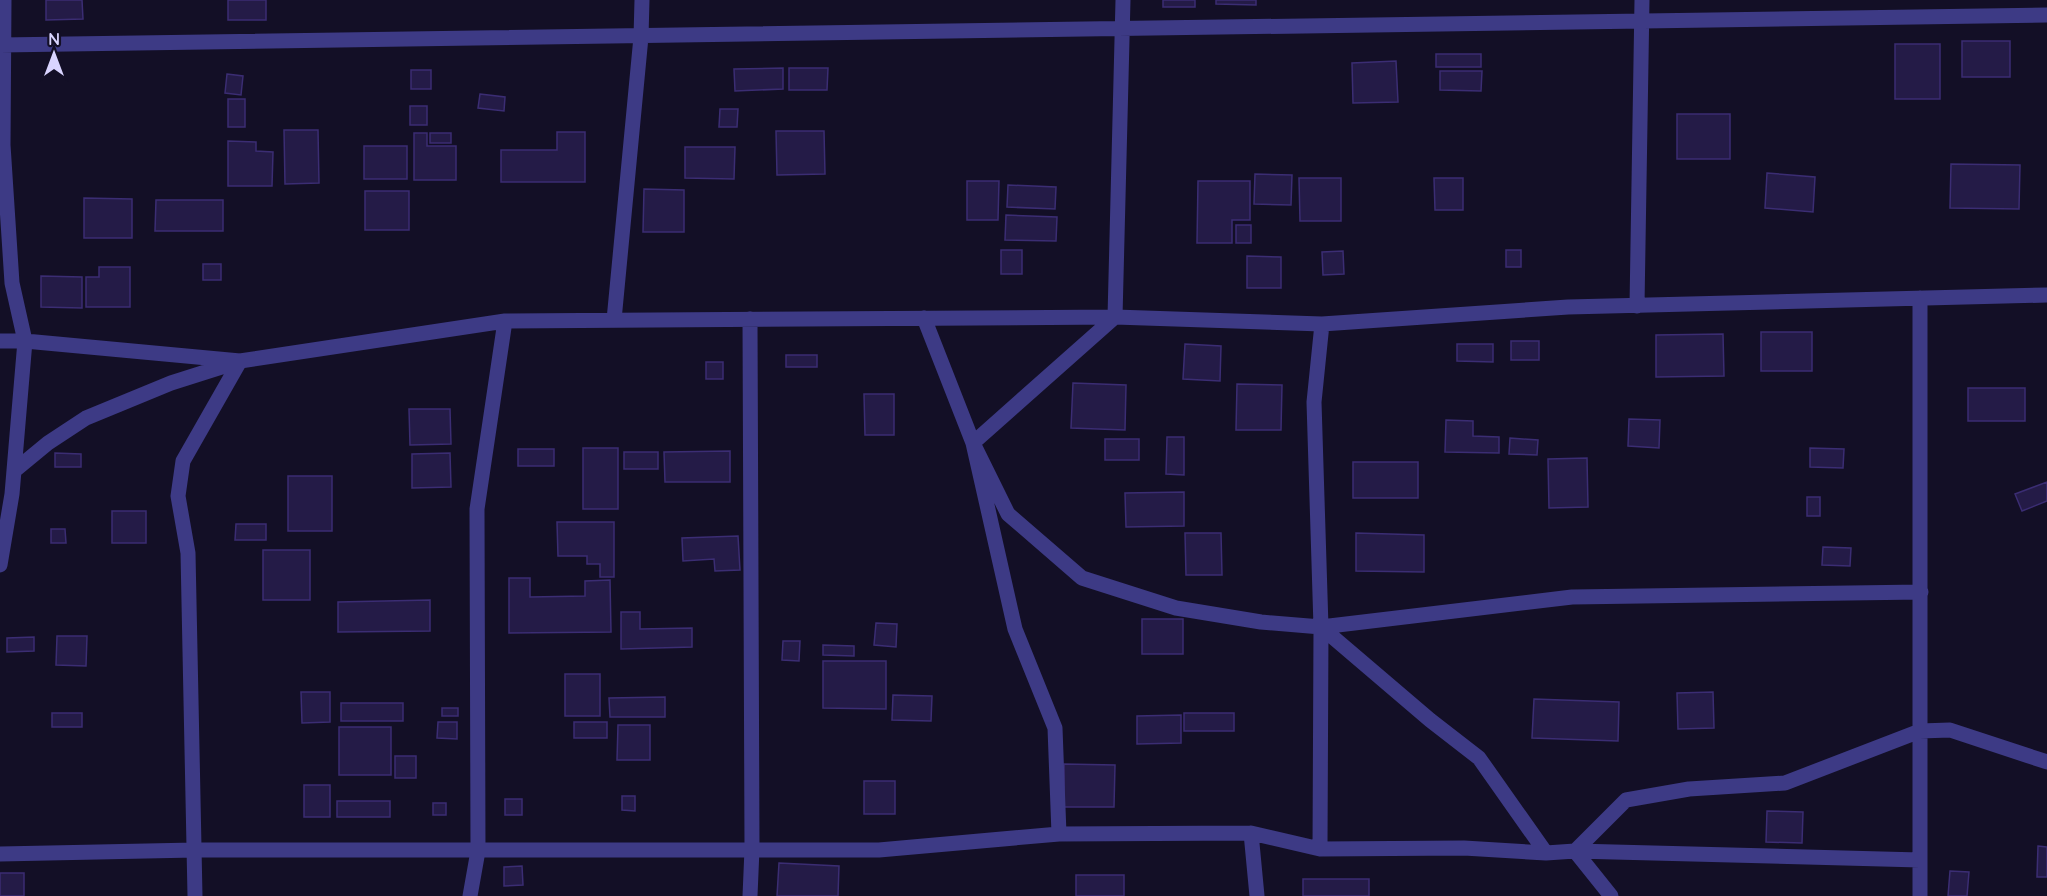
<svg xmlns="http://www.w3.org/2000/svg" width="2047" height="896" font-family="Quicksand,sans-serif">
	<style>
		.building { fill: #241b47; stroke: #3b2d73; stroke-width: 1.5 }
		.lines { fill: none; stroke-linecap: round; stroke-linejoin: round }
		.minor { stroke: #3d3a85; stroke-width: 15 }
	</style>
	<rect width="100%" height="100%" fill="#130f26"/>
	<path class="building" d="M46,0H82L83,19L46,20Z
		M228,0H266V20H228Z
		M1163,0H1195V7H1163Z
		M1216,0H1256V5L1216,4Z
		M1962,41H2010V77H1962Z
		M1895,44H1940V99H1895Z
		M1436,54H1481V67H1436Z
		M1396,61L1398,102L1353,103L1352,63Z
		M783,68V89L735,91L734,69Z
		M789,68H828L827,90H789Z
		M411,70H431V89H411Z
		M1440,71H1482L1481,91L1440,90Z
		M227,74L243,76L241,95L225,93Z
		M480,94L505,97L504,111L478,108Z
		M228,99H245V127H228Z
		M410,106H427V125H410Z
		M720,109H738L737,127H719Z
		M1677,114H1730V159H1677Z
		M284,130H318L319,183L285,184Z
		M776,131H824L825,174L777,175Z
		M557,132H585V182H501V150H557Z
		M414,133H427V146H456V180H414Z
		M430,133H451V143H430Z
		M228,141L256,142V151L273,152L272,186H228Z
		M364,146H407V179H364Z
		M685,147H735L734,179L685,178Z
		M1951,164L2020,165L2019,209L1950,208Z
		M1767,173L1815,177L1813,212L1765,208Z
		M1255,174L1292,175L1291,205L1254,204Z
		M1299,178H1341V221H1300Z
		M1434,178H1463V210H1435Z
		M967,181H999L998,220H967Z
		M1198,181H1250V220H1232V243H1197Z
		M1008,185L1056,187L1055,209L1007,207Z
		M644,189L684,190V232H643Z
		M365,191H409V230H365Z
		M84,198L132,199V238H84Z
		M156,200H223V231H155Z
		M1006,215L1057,217L1056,241L1005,240Z
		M1236,225H1251V243H1236Z
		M1001,250H1022V274H1001Z
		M1506,250H1521V267H1506Z
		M1343,251L1344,274L1323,275L1322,252Z
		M1247,256L1281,257V288H1247Z
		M203,264H221V280H203Z
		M99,267H130V307H86V277H99Z
		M41,276L82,277V308L41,307Z
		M1761,332H1812V371H1761Z
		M1723,334L1724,376L1656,377V335Z
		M1511,341H1539V360H1511Z
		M1185,344L1221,346L1220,381L1183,379Z
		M1457,344H1493V362L1457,361Z
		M786,355H817V367H786Z
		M706,362H723V379H706Z
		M1073,383L1126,385L1125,430L1071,428Z
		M1237,384L1282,385L1281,430H1236Z
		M1968,388H2025V421H1968Z
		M864,394H894V435H865Z
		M409,409H450L451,444L410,445Z
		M1629,419L1660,420L1659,448L1628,446Z
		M1446,420L1473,421V436L1499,437V453L1445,452Z
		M1167,437H1184V475L1166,474Z
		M1510,438L1538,440L1537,455L1509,454Z
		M1105,439H1139V460H1105Z
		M583,448H618V509H583Z
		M1810,448L1844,449L1843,468L1810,467Z
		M518,449H554V466H518Z
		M730,451V482H665L664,452Z
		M624,452H658V469H624Z
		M55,453L81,454V467H55Z
		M450,453L451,487L412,488V454Z
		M1587,458L1588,507L1549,508L1548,459Z
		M1353,462H1418V498H1353Z
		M288,476H332V531H288Z
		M2047,482V501L2022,511L2015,494Z
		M1184,492V526L1126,527L1125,493Z
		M1807,497H1820V516H1807Z
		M112,511H146V543H112Z
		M557,522H614V577H600V564H587V556H558Z
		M236,524H266V540H235Z
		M51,529H65L66,543H51Z
		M1185,533H1221L1222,575H1186Z
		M1356,533L1424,535V572L1356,571Z
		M738,536L740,570L715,571L714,559L683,561L682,538Z
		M1823,547L1851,548L1850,566L1822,565Z
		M263,550H310V600H263Z
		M509,578H530V597L585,596V581L610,580L611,632L509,633Z
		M430,600V631L338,632V602Z
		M621,612H640V629L692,628V647L621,649Z
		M1142,619H1183V654H1142Z
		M876,623L897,624L896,647L874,645Z
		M57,636H87L86,666L56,665Z
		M34,637V651L7,652V638Z
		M783,641H800L799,661L782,660Z
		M823,645L854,646V656L823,655Z
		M823,661H886V709L823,708Z
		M565,674H600V716H565Z
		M301,692H330V722L302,723Z
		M1713,692L1714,728L1678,729L1677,693Z
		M893,695L932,696L931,721L892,720Z
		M665,697V717H610L609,698Z
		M1534,699L1619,702L1618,741L1532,738Z
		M341,703H403V721H341Z
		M442,708H458V716H442Z
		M52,713H82V727H52Z
		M1184,713H1234V731H1184Z
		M1181,715V743L1137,744V716Z
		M438,722H457V739L437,738Z
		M574,722H607V738H574Z
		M618,725H650V760H617Z
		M339,727H391V775H339Z
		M395,756H416V778H395Z
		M1064,764L1115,765L1114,807H1064Z
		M864,781H895V814H864Z
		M304,785H330V817H304Z
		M622,796H635V811L622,810Z
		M505,799H522V815H505Z
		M337,801H390V817H337Z
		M433,803H446V815H433Z
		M1767,811L1803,812L1802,843L1766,842Z
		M2038,846L2047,847V877H2037Z
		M779,863L839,866L838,896H777Z
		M522,866L523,885L504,886V867Z
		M1950,871L1969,872L1967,896H1948Z
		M0,873H24V896H0Z
		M1076,875H1124V896H1076Z
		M1303,879H1369V896H1303Z"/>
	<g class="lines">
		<path class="minor" d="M1123,0L1115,317L973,443L1008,514L1082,578L1176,608L1261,622L1321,627L1572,597L1921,592
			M0,45L2047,15
			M1637,306L1642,0
			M924,318L973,443L1015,629L1055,728L1059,834
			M750,319L752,849L750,896
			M614,320L641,37L642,0
			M0,341H25L240,361L505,321L1115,317L1322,324L1568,307L2047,295
			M14,471L48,443L86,418L171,383L234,363
			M0,565L12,494L25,341L12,283L3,145L4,0
			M1321,627L1430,720L1479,758L1546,853
			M1251,833L1257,896
			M1320,849L1321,627L1314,402L1322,324
			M0,854L195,850H879L1059,834L1251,833L1320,849L1464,848L1546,853L1575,851L1920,860
			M195,896L188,553L178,496L183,461L240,361
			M470,896L478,851L477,509L505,321
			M1611,896L1575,851L1626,800L1689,789L1785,783L1920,731L1950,730L2047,762
			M1920,896V298"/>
	</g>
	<g transform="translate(54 54)" stroke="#130f26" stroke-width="4.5" paint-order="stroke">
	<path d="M0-4.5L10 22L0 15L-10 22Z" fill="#d9d4ff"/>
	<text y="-9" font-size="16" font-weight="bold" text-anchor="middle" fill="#d9d4ff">N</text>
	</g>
</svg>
